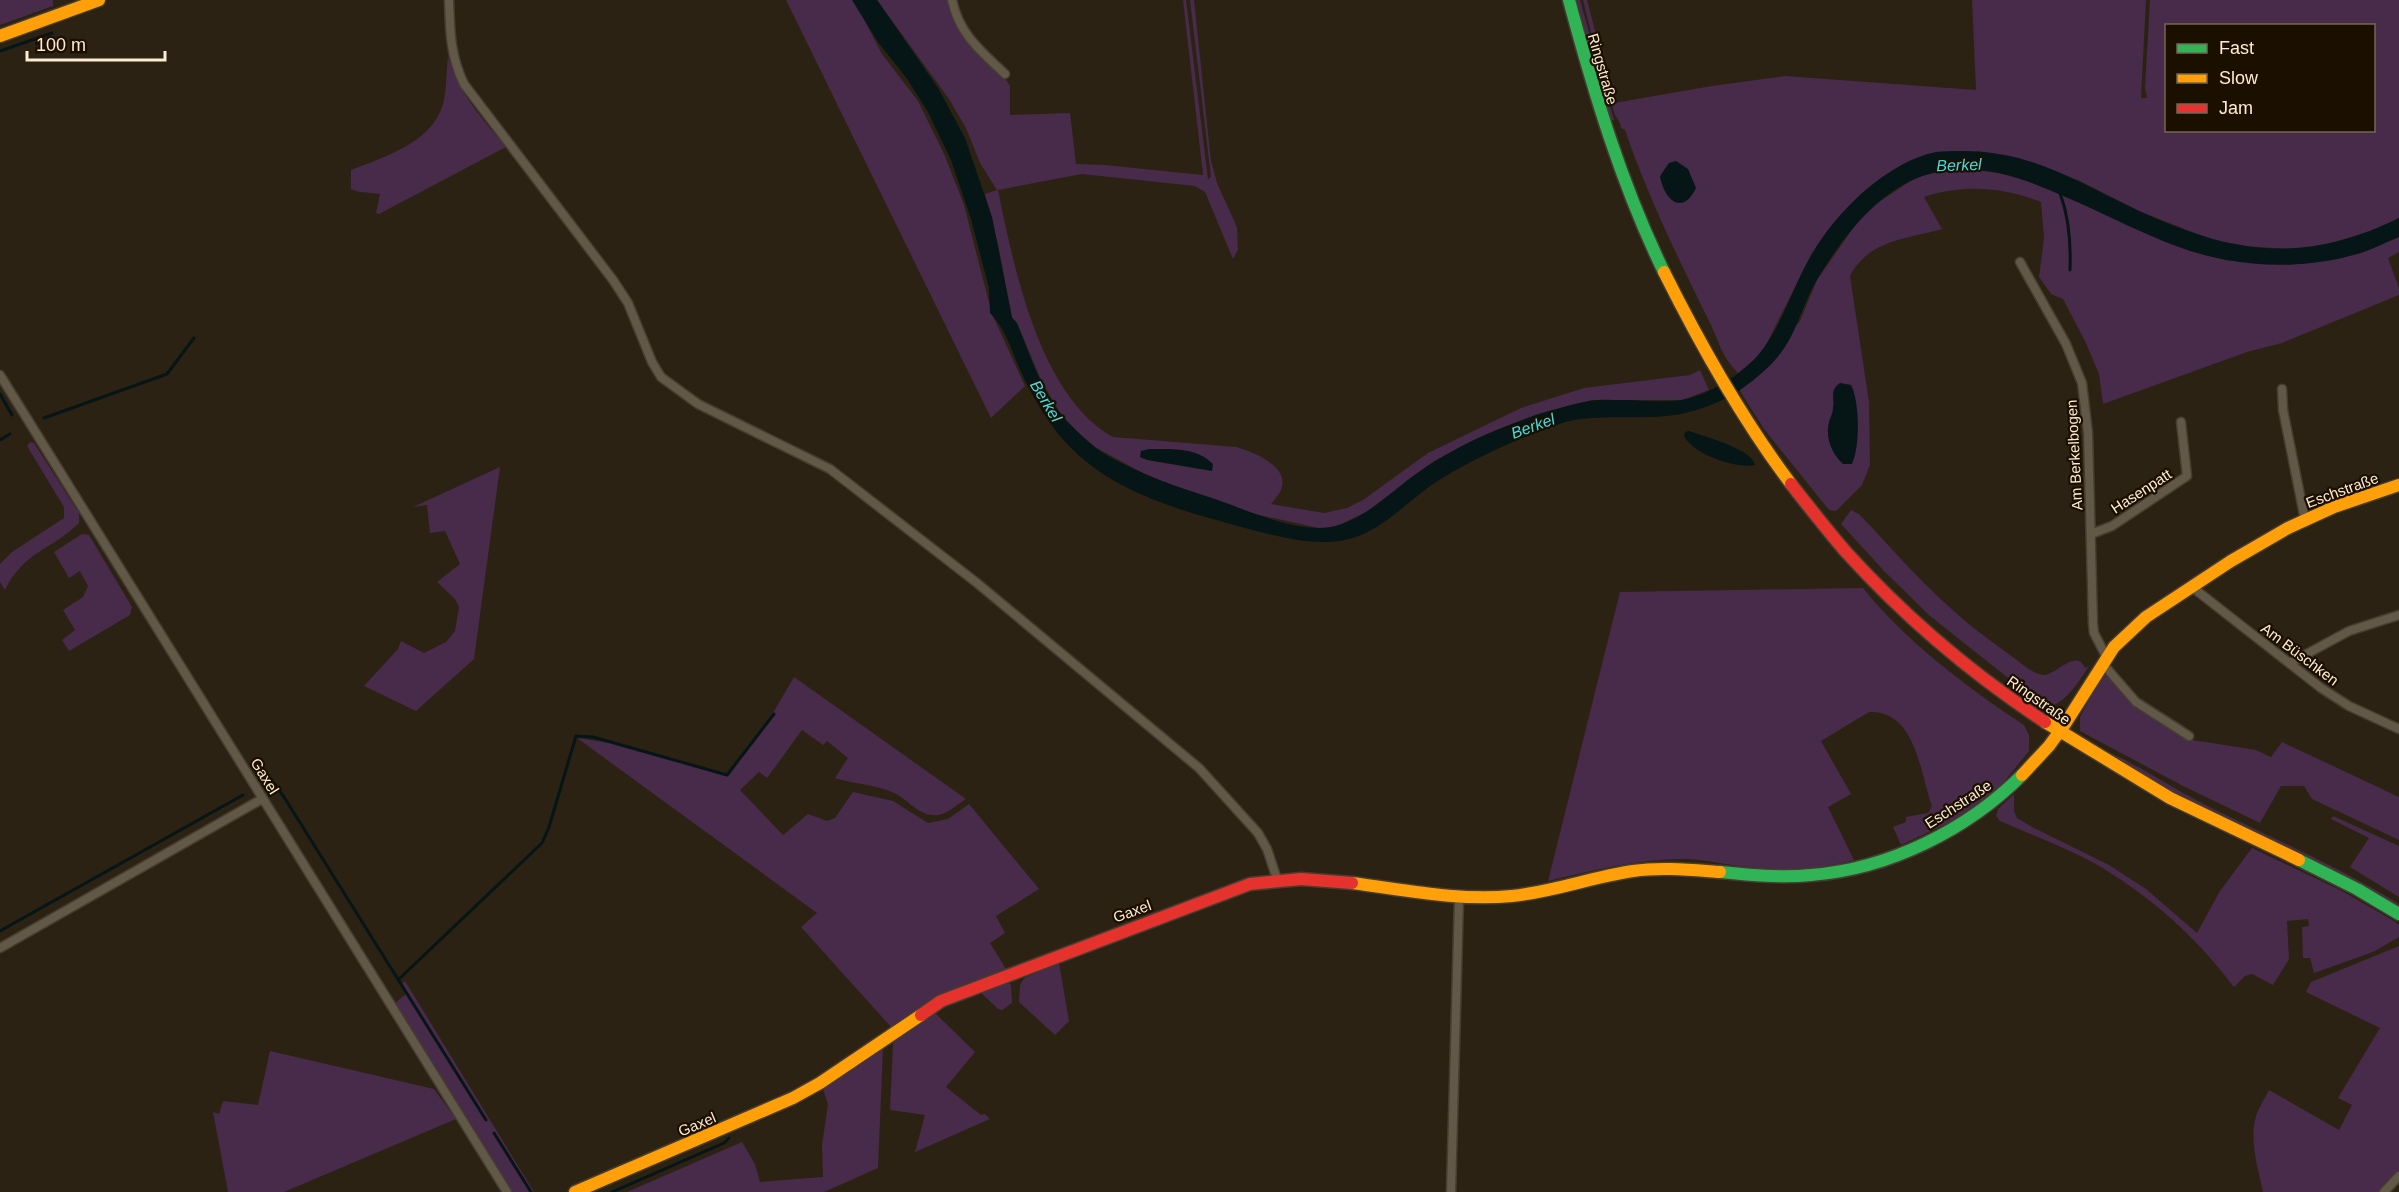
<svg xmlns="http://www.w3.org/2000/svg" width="2399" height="1192" font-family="Arial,sans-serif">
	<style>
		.green { fill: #482a4a; fill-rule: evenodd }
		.water { fill: #061515 }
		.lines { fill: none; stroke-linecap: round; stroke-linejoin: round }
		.stream { stroke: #061515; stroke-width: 3 }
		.street-casing { stroke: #453d31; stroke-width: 11 }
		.fast-casing { stroke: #453d31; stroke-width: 15 }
		.slow-casing { stroke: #453d31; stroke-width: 15 }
		.jam-casing { stroke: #453d31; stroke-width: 15 }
		.street { stroke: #625847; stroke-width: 8 }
		.fast { stroke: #30b455; stroke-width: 12 }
		.slow { stroke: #ff9f0a; stroke-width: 12 }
		.jam { stroke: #e5322d; stroke-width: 12 }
		.labels { text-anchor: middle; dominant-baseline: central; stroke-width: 4.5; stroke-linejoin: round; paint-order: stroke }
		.street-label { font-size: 15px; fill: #fdecd1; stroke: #1b0f00 }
		.water-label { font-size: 16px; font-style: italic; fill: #40dfe8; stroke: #1b0f00 }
	</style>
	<rect width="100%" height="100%" fill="#2b2213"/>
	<path class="green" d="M0,0H53V6L0,25Z
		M786,0H854L882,54L918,101L945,156L964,205L992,314L1025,386L991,418Z
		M877,0H948L952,17L966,42L1002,73L1010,86V115L1070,113L1076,164L1105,165L1203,175L1183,0H1186L1208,179L1211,177L1190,0H1194L1211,161L1217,183L1237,227L1238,250L1233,259L1205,192L1195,186L1082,174L998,190C1014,267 1039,395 1113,437L1236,447C1253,452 1293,467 1280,492C1278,496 1274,500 1271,504L1324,513L1347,508L1363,500L1428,453L1521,408L1584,388L1690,375L1700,370L1709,390L1682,400H1592L1537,414L1497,430L1434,461L1366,512L1337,526L1323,529L1255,514L1172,486L1150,477L1095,447L1068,423L1059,411L1041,380L1017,323L1012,317L998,244L985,194L997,190L980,163L966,128L949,99Z
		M1573,0H1580L1614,120L1608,121Z
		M1583,0H1587L1614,103L1712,86L1785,76L1976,90L1972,0H2146L2141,98H2147L2145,88L2150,0H2399V218L2375,230L2317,247L2287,249L2245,246L2215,241L2139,211L2078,180L1978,151L1862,193L1838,219L1812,253L1762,353L1738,373C1720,354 1720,343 1709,321C1678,258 1648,197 1625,130L1621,128L1620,123L1615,115L1597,57ZM2166,26H2374V130H2166Z
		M448,57C458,93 483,119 506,147L379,214L376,213L380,194C369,192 360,194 351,189V170C384,157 432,143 443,104C447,89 446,72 448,57Z
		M1977,170L2014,175L2174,244L2225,260L2289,265L2334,259L2362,253L2399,237V252L2388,258L2399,288V295L2282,343L2247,352L2103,404L2099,374L2085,341L2063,299L2051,294L2039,277L2044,238L2041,202C2003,187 1963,184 1924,197L1942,229C1906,239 1869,240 1850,276L1869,402L1870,465L1862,485L1836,511L1829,510L1764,429L1740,391L1800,321L1817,280L1856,224L1876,204L1915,178L1937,172Z
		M30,442L34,443L79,513V523C52,550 24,551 5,590L0,582V564L12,552L64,518V507L27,446Z
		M500,467L474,659L416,711L364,686L398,649L401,641L424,653L446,642L455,631L459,607L455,599L437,582L460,564L445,531L430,533L427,505L413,507Z
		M1851,510L1859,514C1888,544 1915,576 1946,604C1967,624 1991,641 2014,658C2022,664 2032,673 2042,675C2055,677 2076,647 2085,668L2089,666C2079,682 2065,704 2046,708L1930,616L1885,572L1841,524Z
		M82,534L89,535L132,607L130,615L69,651L62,640L75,630L63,610L83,597L88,586L80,571L69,578L54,552Z
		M1863,588C1904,640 1969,689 2024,725L2029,735V751L1999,788L1961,817L1901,845L1893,827L1906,822V817L1928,813L1932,806C1920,773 1916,710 1869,712L1821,741L1851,794L1828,807L1854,860C1813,871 1782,871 1740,866C1723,864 1706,860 1689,859C1642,858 1594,870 1548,881L1620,592Z
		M2104,671L2131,704L2186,739L2256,750L2271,757L2282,742L2399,797V840L2312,799L2304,786H2281L2260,823L2183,786L2080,731V717Z
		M794,677L966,799C958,804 947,814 938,815C921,817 911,803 898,795C879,784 855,785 835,778L848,758L827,741L823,745L802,730L767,778L759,772L740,790L783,835L808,814L827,821L835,818L853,792L893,801L928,823L948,819L969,804L1039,889L996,916L1005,933L990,943L1006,969C963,985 929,1001 891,1027L801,927L817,913L577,738L610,743L729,775L770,718Z
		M2100,749C2135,762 2165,784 2198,801C2265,835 2334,864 2399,904V908L2174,794Z
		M2014,794V811L2017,818L2032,827L2109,865L2146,889L2197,933L2220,891L2252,848L2342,891L2394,921L2399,925V937L2373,952L2314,973L2310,958H2303L2302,927L2309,926L2308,919L2287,921L2289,959L2273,985L2252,974L2245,976L2234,987C2194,935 2156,901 2101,867C2069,848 2033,836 2000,821L1996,816L1998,809Z
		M2333,816L2399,846V897L2350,867L2369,838L2331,819Z
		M2399,946V1172L2379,1192H2263C2258,1168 2249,1140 2256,1116C2259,1107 2265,1098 2269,1090L2339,1130L2352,1105L2338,1098L2380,1028L2306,992L2311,982Z
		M1059,963L1069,1021L1055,1035L1019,1002L1020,985L1024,978Z
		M405,981L534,1192H512L394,1004L406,994L402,984Z
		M1008,982L1011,985L1012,1003L1002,1010L998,1009L980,992Z
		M935,1013L975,1052L946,1087L981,1115L985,1114L990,1119L915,1152L925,1115L890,1110L893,1042Z
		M883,1048L878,1168L824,1192H627L742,1142L755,1164L760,1182L823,1177L822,1145L828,1104L823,1089Z
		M270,1051L434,1089L456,1119L284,1192H228L213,1112L219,1114L223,1101L258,1105Z"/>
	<path class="water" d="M852,0H877L938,88L965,138L992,217L1012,318L1017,323C1031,357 1043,398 1070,424C1081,436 1094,448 1108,456C1142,475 1178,487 1215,499C1250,511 1305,538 1342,524C1373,513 1396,487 1423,469C1457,446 1495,429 1534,416C1552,410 1572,404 1590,401C1600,399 1612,400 1623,400C1641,400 1662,403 1681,400C1701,397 1724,384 1740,372C1779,343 1788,294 1812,254C1836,212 1887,162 1936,152C1944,151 1953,151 1961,151C2034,151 2076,182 2139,211C2233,254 2303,265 2399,218V237C2386,242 2373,249 2360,253C2319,266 2270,268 2227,260C2173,251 2121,221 2071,199C2025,179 1984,162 1933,173C1883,184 1843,236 1818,278C1797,313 1798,341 1764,371C1737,396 1704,412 1667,416C1636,419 1605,415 1574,420C1564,422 1553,426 1543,430C1503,445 1465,463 1430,486C1408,502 1387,524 1361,535C1322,551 1277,536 1238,526C1179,510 1117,493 1072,449C1050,427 1034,400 1021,372C1012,352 1006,329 990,313L989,288L971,219L951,160L928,112L908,80L878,42Z
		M1676,161L1688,169L1696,188C1682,217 1664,199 1660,176L1669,163Z
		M1840,383L1851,385C1860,402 1860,447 1852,464H1843C1832,454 1825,438 1829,422C1830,418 1833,413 1833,408C1835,397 1829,391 1840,383Z
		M1689,431C1703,436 1754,450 1755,465C1735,469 1693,454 1684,436L1685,432Z
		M1149,449C1171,449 1197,447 1213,464L1212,471L1147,460L1140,457L1141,451Z"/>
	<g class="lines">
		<path class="stream" d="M0,51L52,33
			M2060,193C2069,217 2071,244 2070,270
			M0,394L12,415
			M44,418L167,374L194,338
			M0,440L10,434
			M271,779L284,797L486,1120
			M0,931L243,795
			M398,980L542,843L549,827L576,736L593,737L727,775L774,714
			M494,1133L531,1192
			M612,1192L724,1143L729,1138"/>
		<defs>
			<path id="street" d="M449,0C450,30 450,56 464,84L613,280L628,303L652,362L661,377L698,404L830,469L977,583L1199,768L1258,833L1267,849L1277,879
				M952,0C959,34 981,51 1005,74
				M2020,262L2066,344L2082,383L2088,433L2093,624L2094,633L2107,658
				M0,375L507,1192
				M2282,389L2283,410L2305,520
				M2091,534L2112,526L2187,476L2181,422
				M2192,587L2321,688L2349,706L2399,729
				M2290,663L2349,631L2399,615
				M2103,664L2136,702L2189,736
				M0,948L262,799
				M1451,1192L1459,898
				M2384,1192L2399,1176"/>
			<path id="fast" d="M1569,0C1594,93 1622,186 1664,272
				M2299,860L2357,889L2399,914
				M1720,872C1750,875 1781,878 1811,875C1889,869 1967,830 2022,775"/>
			<path id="slow" d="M0,36L99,0
				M1664,272C1701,346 1741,418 1791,484
				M2045,722L2170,798L2299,860
				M2022,775L2049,746L2065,724L2114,647L2146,617L2231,561L2288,528L2334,507L2399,485
				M1352,883C1406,890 1458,901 1512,896C1553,892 1592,877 1633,871C1662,867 1691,870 1720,872
				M575,1192L793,1098L820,1083L921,1015"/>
			<path id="jam" d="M1791,484C1809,507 1827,530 1846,552C1905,617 1972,674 2045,722
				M921,1015L941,1001L1250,884L1301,879L1352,883"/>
		</defs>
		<use href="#street" class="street-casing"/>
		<use href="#fast" class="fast-casing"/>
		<use href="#slow" class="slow-casing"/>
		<use href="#jam" class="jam-casing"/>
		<use href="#street" class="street"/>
		<use href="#fast" class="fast"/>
		<use href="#slow" class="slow"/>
		<use href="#jam" class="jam"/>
	</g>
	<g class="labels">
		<g class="street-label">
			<text transform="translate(1603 69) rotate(74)">Ringstraße</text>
			<text transform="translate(2074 455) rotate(-93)">Am Berkelbogen</text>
			<text transform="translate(2342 490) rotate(-20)">Eschstraße</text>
			<text transform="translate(2141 491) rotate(-33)">Hasenpatt</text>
			<text transform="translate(2300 654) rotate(37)">Am Büschken</text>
			<text transform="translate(2039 700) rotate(35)">Ringstraße</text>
			<text transform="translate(265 776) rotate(58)">Gaxel</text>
			<text transform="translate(1958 804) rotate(-33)">Eschstraße</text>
			<text transform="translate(1132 911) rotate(-20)">Gaxel</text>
			<text transform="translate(697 1124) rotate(-23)">Gaxel</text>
		</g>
		<g class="water-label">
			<text transform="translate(1959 165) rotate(-2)">Berkel</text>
			<text transform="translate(1046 401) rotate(59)">Berkel</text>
			<text transform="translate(1533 426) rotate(-20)">Berkel</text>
		</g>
	</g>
	<rect x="2165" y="24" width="210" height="108" fill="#1b0f00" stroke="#756754" stroke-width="1.5"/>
	<rect x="2177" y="44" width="30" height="9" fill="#30b455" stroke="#756754" stroke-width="1.5"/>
	<text x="2219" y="54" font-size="18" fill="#fdecd1">Fast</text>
	<rect x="2177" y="74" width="30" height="9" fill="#ff9f0a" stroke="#756754" stroke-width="1.5"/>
	<text x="2219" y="84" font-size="18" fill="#fdecd1">Slow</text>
	<rect x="2177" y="104" width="30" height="9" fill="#e5322d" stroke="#756754" stroke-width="1.5"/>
	<text x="2219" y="114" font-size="18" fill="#fdecd1">Jam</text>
	<path d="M27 51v9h138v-9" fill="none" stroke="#fdecd1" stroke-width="3"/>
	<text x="36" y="51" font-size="18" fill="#fdecd1" stroke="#1b0f00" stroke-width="4.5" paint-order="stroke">100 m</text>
</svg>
